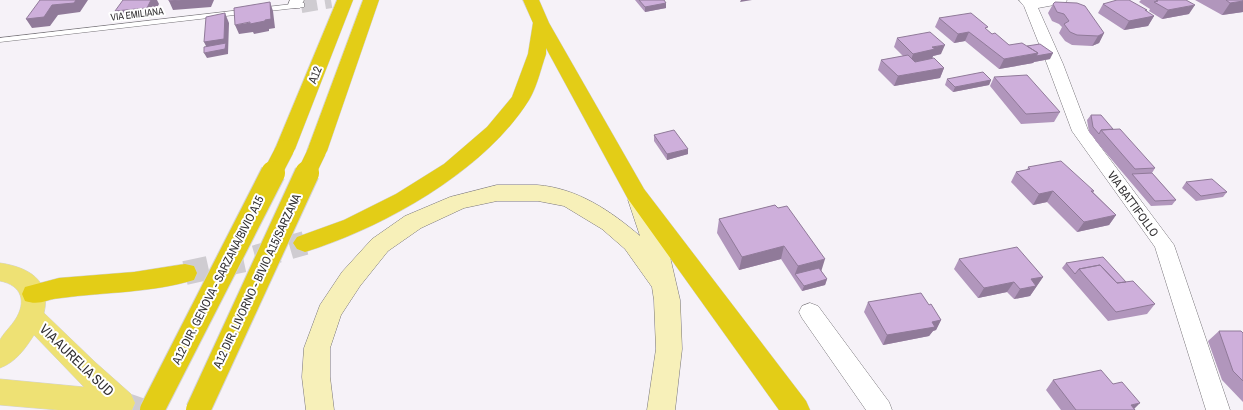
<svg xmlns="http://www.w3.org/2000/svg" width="1243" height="410" font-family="'Archivo Narrow',sans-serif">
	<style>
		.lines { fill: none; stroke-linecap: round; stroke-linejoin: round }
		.minor-tunnel { stroke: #cfccd1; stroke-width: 16; stroke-dasharray: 16 8; stroke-linecap: butt }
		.primary-tunnel { stroke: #cfccd1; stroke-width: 24; stroke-dasharray: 24 12; stroke-linecap: butt }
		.motorway-tunnel { stroke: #cfccd1; stroke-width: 24; stroke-dasharray: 24 12; stroke-linecap: butt }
		.service-casing { stroke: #78757a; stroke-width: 1 }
		.minor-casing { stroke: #78757a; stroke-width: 1 }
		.secondary-casing { stroke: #78757a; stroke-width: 1 }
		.primary-casing { stroke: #d2d2d2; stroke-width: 1 }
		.motorway-casing { stroke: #d2d2d2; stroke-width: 1 }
		.service { fill: #fff; fill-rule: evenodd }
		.minor { fill: #fff; fill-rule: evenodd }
		.secondary { fill: #f7f0b9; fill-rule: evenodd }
		.primary { fill: #eee174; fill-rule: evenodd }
		.motorway { fill: #e3cd17; fill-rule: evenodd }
		.motorway-bridge-far1-casing { stroke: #d2d2d2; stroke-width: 19; stroke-linecap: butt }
		.motorway-bridge-casing { stroke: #d2d2d2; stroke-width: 26; stroke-linecap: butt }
		.motorway-bridge-far1 { stroke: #e3cd17; stroke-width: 18 }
		.motorway-bridge { stroke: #e3cd17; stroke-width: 24 }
		.wall { fill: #b196bc }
		.shaded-wall { fill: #907a99 }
		.building { fill: #ceafdb; stroke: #907a99 }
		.labels { text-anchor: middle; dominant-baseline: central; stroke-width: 4; stroke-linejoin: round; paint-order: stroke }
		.far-street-label { font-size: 10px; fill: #343234; stroke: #fff }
		.street-label { font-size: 12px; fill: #343234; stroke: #fff }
		.near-street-label { font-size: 14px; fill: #343234; stroke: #fff }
	</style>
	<rect width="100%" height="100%" fill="#f6f2f8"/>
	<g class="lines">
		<path class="minor-tunnel" d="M301,5L331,0"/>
		<path class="primary-tunnel" d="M121,403L141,410"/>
		<path class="motorway-tunnel" d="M185,273L249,259L305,243"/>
		<defs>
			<path id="service" d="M301,3H304V7L0,42V38Z"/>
			<path id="minor" d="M290,0H304L300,8H290L288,5Z
				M1019,0H1067L1065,3L1038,8L1063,64L1088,130L1174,245L1230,410H1206L1155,247L1072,131L1047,64L1024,6Z
				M810,303L818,306L889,402L892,410H866L802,318L799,312L802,306Z"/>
			<path id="secondary" d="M497,185C510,185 524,185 537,185C577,188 611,211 640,236L628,200L631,195L639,192L647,195L668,248L680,300L682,349L675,410H647L656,349L654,300L652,287L625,249L602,229L564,206L538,201H497L464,208L421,228L388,251L360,286L341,315L330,348V377L334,410H306L302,377L304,348L320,305L342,272L372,239L405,216L450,197Z"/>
			<path id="primary" d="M0,263C28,267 52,280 44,313L95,362L131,394L135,403L132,410H58L0,405V379L84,387L34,335C25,349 16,362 0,368C0,361 0,346 0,340C2,335 12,325 15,320C27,302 22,285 0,281Z"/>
			<path id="motorway" d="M337,0H353L295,149L292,154L285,156L278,154L275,149Z
				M363,0H379L327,151L324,156L317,158L310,156L307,151Z
				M523,0H539L549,23L644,189L806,401L810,410H779L628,199L546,48V54C541,68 537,87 529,100C485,171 383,228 305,252L297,249L293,243L297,237L344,220L396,194L444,164L487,127L512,97L528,54L533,23Z
				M185,264L194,266L197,273L194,280C151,293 105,292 61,298C46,299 40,306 25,301L22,294L25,287L59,278L134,272Z"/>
		</defs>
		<use href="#service" class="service-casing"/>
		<use href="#minor" class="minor-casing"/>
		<use href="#secondary" class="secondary-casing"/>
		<use href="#primary" class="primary-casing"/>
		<use href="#motorway" class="motorway-casing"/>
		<use href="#service" class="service"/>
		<use href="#minor" class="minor"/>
		<use href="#secondary" class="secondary"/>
		<use href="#primary" class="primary"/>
		<use href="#motorway" class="motorway"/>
		<defs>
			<path id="motorway-bridge-far1" d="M272,174L285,149
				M306,174L317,151"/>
			<path id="motorway-bridge" d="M152,410L273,173
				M198,410L307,173"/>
		</defs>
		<use href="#motorway-bridge-far1" class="motorway-bridge-far1-casing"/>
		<use href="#motorway-bridge" class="motorway-bridge-casing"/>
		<use href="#motorway-bridge-far1" class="motorway-bridge-far1"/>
		<use href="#motorway-bridge" class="motorway-bridge"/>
	</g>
	<path class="wall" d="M635,0H664L666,8L645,12Z
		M1141,0H1186L1189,14L1162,19L1149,11L1150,9L1139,2Z
		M1195,0H1243V12L1222,15Z
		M1053,4L1104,33L1099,43L1092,46L1072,45L1065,41L1059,33L1062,27L1059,24L1052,21L1048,13Z
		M1103,4L1146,11L1154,16L1148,26L1124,30L1098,13Z
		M939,18L987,30L992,34L1009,45L1027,46L1050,59L1034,62L1033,63L999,69L965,41L954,43L935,27Z
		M897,38L941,54L933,56L932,59L944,68L940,78L894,86L878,70L881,60L903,56L894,47Z
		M994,77L1060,112L1054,122L1021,124L990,86Z
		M947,79L991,80L989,85L953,92L945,85Z
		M1091,115L1113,129L1155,168L1152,173L1176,200L1172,205L1151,206L1095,140V139L1089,132L1087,120Z
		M654,135L688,154L667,160L654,141Z
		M1028,167L1094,191L1093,192L1116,215L1109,225L1077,232L1047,202L1033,205L1011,182L1016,172L1027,170Z
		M1186,182L1227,192L1223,197L1196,201L1182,188Z
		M775,205L827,279L825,285L802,291L781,259L739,270L717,233L719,219Z
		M959,259L1043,277L1030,296L1014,299L1007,292L978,298L954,269Z
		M1066,263L1126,282L1155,304L1147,314L1108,321L1062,268Z
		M868,302L929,305L941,320L936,330L933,331L929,336L883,345L864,312Z
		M1219,331L1243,333V402L1222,380L1208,341Z
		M1053,380L1134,409L1135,410H1061L1046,390Z"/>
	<path class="shaded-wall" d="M76,0H88L80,12L58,15L50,26L32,28L26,19L52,5Z
		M146,0H157L159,4L152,17L121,20L115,11Z
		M181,0H214L211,7L173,10L169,1Z
		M741,0H752L740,2Z
		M1243,1V12L1222,15L1230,3Z
		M270,2L273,11L275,28L269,29V31L254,34L253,32L239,34L235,25L265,20Z
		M666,3V8L645,12V7Z
		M1195,5L1189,14L1162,19L1168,10Z
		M1145,10H1147L1142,18L1154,16L1148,26L1124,30L1129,21Z
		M225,13L229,23L228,54L207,58L204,53L209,52L204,42Z
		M969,32L965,41L954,43L958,34Z
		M1104,33L1099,43L1092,46L1098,36Z
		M945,45L941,54L933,56L932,59L910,63L913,54L932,47Z
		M1038,53H1053L1050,59L1034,62L1033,63L999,69L1004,59Z
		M944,68L940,78L894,86L898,76Z
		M991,80L989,85L953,92L955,87Z
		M688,149V154L667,160V154Z
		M1053,191L1047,202L1033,205L1039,194Z
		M1116,215L1109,225L1077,232L1084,222Z
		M784,246L781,259L739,270L742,257Z
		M825,259L821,272L795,274L798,266Z
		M1043,277L1030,296L1014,299L1020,289L1031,279Z
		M827,279L825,285L802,291L804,286Z
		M1014,282L1007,292L978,298L984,288Z
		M941,320L936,330L933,331L929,336L883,345L887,335L932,322Z
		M1140,403L1133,410L1131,405Z"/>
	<path class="building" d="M40,0H76L74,3L52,5L44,17L26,19Z
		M123,0H151L147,8L115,11Z
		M169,0H181L169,1Z
		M639,0H664L666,3L645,7Z
		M1117,0H1129L1147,10H1145L1154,16L1129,21L1103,4Z
		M1156,0H1186L1195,5L1168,10L1154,2L1158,1Z
		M1226,0H1243V1L1230,3Z
		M270,2L271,19L265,20V21L250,24V22L235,25L234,8Z
		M1055,2L1077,3L1085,6L1104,33L1098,36L1077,35L1070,32L1064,24L1069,21L1064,14L1057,12L1053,4Z
		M225,13L224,39L204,42L206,17Z
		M971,13L988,27L985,28L992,34L995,33L1009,45L1022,43L1038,53L1004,59L969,32L958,34L939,18Z
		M930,32L945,45L932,47L935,49L913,54L897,38Z
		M226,43L225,49L204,53V47Z
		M1040,44L1053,53L1036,56L1038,53L1027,46Z
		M908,55L915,62L934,58L944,68L898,76L881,60Z
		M983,72L991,80L955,87L947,79Z
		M1027,75L1060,112L1026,114L994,77Z
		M1091,115H1101L1113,129L1101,130L1099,134L1093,127Z
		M1120,129L1155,168L1135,169L1101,130Z
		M674,130L688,149L667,154L654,135Z
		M1061,161L1094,191H1091L1116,215L1084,222L1053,191L1039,194L1016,172L1030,169L1028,167Z
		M1152,173L1176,200L1155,201L1132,174Z
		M1212,179L1227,192L1201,196L1186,182Z
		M775,205L778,208L787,206L825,259L798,266L784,246L742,257L719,219Z
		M1017,247L1043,277L1031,279L1036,286L1020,289L1014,282L984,288L959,259Z
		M1103,257L1126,282L1117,283L1100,265L1079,269L1075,274L1066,263Z
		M1100,265L1117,283L1133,281L1155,304L1116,312L1079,269Z
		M819,268L827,279L804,286L795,274Z
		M921,293L929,305L931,304L941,320L932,322L935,327L887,335L868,302Z
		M1219,331H1241L1243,333V381L1233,371Z
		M1101,370L1113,384L1122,382L1140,403L1131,405L1135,410H1076L1053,380Z"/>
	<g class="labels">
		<g class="far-street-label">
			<text transform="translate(137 14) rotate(-7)">VIA EMILIANA</text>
		</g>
		<g class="street-label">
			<text transform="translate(315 75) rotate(-68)">A12</text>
			<text transform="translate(1133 204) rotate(54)">VIA BATTIFOLLO</text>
			<text transform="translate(218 280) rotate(-63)">A12 DIR. GENOVA - SARZANA/BIVIO A15</text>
			<text transform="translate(257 281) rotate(-65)">A12 DIR. LIVORNO - BIVIO A15/SARZANA</text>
		</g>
		<g class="near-street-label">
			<text transform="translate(77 360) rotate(44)">VIA AURELIA SUD</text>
		</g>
	</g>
</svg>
